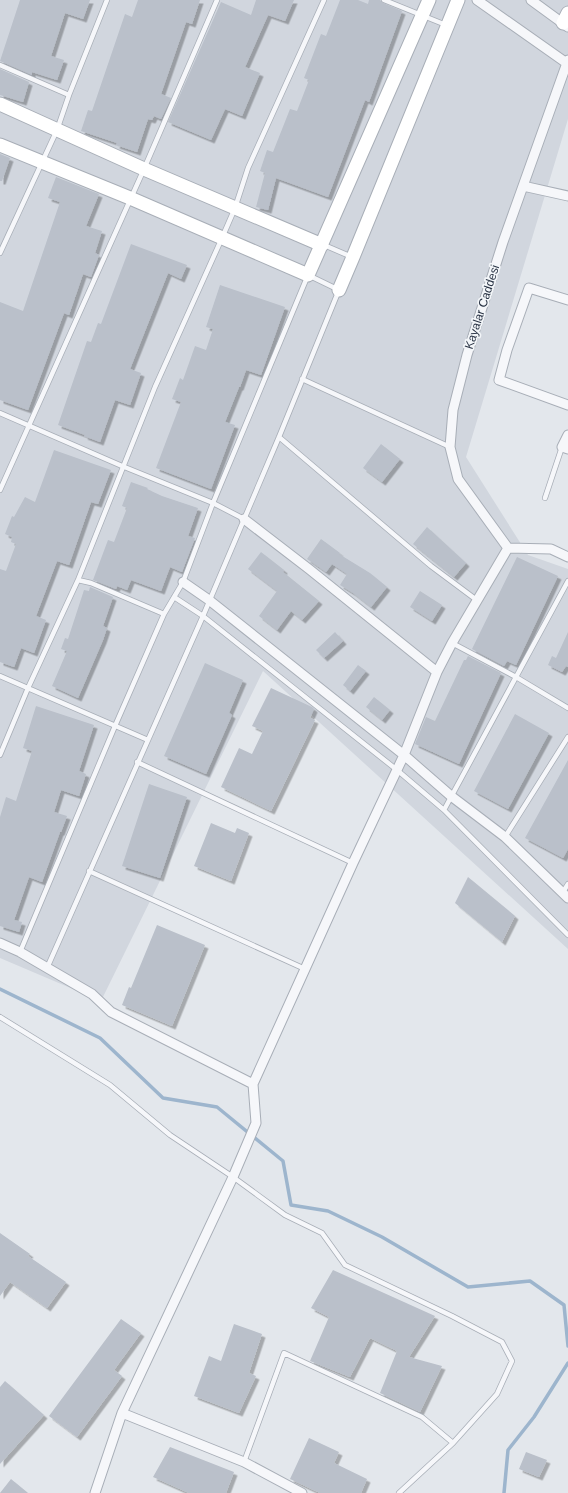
<svg xmlns="http://www.w3.org/2000/svg" width="568" height="1493" font-family="Arial,sans-serif">
	<style>
		.built { fill: #d1d6de }
		.lines { fill: none; stroke-linecap: round; stroke-linejoin: round }
		.stream { stroke: #9db5cd; stroke-width: 3.5 }
		.building { fill: #bac0ca; filter: url(#shadow) }
		.lane-casing { stroke: #a8aeb7; stroke-width: 6 }
		.street-casing { stroke: #a8aeb7; stroke-width: 11 }
		.secondary-casing { stroke: #a8aeb7; stroke-width: 15 }
		.lane { stroke: #f6f7fa; stroke-width: 4.5 }
		.street { stroke: #f6f7fa; stroke-width: 9 }
		.secondary { stroke: #fff; stroke-width: 13 }
		.labels { text-anchor: middle; dominant-baseline: central; stroke-width: 3.5; stroke-linejoin: round; paint-order: stroke }
		.street-label { font-size: 12px; fill: #2a3445; stroke: #f3f6f9 }
	</style>
	<defs>
		<filter id="shadow"><feDropShadow dx="3.5" dy="3.5" stdDeviation="0" flood-color="#0004"/></filter>
	</defs>
	<rect width="100%" height="100%" fill="#e3e7ec"/>
	<path class="built" d="M0,0H568V119L466,457L528,555L568,569V949L263,671L101,1001L0,958Z"/>
	<g class="lines">
		<path class="stream" d="M0,989L100,1038L163,1098L217,1107L283,1161L291,1205L328,1211L382,1237L468,1287L530,1281L564,1305L568,1346
			M504,1493L508,1450L534,1417L568,1363"/>
	</g>
	<path class="building" d="M20,0H90L83,19L65,13L51,56L64,60L57,80L32,72V75L0,61Z
		M138,0H200L192,24L186,22L161,94L171,98L161,119L154,116L152,120L148,119L137,152L116,145L117,143L81,131L88,110L92,111L125,14L132,17Z
		M256,0H294L285,21L268,15L245,67L260,73L242,116L225,109L211,140L168,122L221,2L251,15Z
		M340,0H358L368,4L369,0H380L383,3L402,11L369,102L365,100L328,197L276,178L268,210L256,207L265,173L260,171L267,150L273,152L290,109L297,111L309,80L304,78L321,34L326,36Z
		M0,69L29,82L23,102L0,95Z
		M0,154L10,158L2,181H0Z
		M56,177L99,194L86,226L102,231L95,253L99,255L91,277L83,274L69,315L64,313L28,410L0,400V302L23,311L60,202L48,198Z
		M131,244L187,265L181,279L168,273L130,369L141,373L130,405L115,400L100,442L84,436L85,435L58,425L87,341L91,342L98,323L101,324Z
		M220,285L285,307L261,375L246,370L240,387H239L225,422L235,425L211,489L156,468L181,402L172,399L180,378L183,380L195,346L206,350L213,329L206,327Z
		M381,444L400,459L382,482L363,468Z
		M54,450L111,470L98,504L91,502L69,565L57,561L36,616L46,620L34,653L21,648L14,667L0,662V569L6,571L16,544L11,542L12,537L5,534L12,516L14,517L25,497L35,502Z
		M131,482L148,488L147,489L162,496L198,508L188,536L195,538L182,572L170,567L161,591L131,580L127,590L117,586L116,589L93,580L108,540L114,542L127,508L122,506Z
		M427,527L466,563L454,577L413,544Z
		M321,539L340,553L339,554L370,573L387,587L371,607L353,593L340,585L347,574L332,564L326,572L307,559Z
		M261,552L284,570L283,572L319,601L302,620L291,611L277,630L259,616L277,591L248,569Z
		M517,557L558,576L516,665L507,661L504,666L472,649Z
		M90,587L113,597L103,626L107,628L103,640L78,698L52,686L67,651L61,649L65,638L68,639L84,590L89,591Z
		M420,591L442,605L432,621L410,607Z
		M335,632L343,641L324,658L316,650Z
		M568,632V667L566,666L562,672L548,665L552,656L556,658Z
		M468,656L501,673L459,764L415,744L426,717L435,721L464,660H466Z
		M205,663L243,680L229,713L232,715L206,774L164,756Z
		M358,665L366,671L350,691L343,685Z
		M271,688L312,707L314,709L310,718L315,720L271,811L221,787L239,748L252,754L263,731L252,726Z
		M374,697L390,710L382,720L366,707Z
		M36,706L94,725L79,771L86,774L79,796L61,790L54,812L67,816L61,832H60L42,882L29,877L14,920L22,922L19,932L0,926V817L6,797L16,801L32,751L23,748Z
		M515,714L549,733L508,809L474,791Z
		M568,760V849L563,858L525,838Z
		M149,784L187,797L160,878L122,866Z
		M211,823L235,833L237,828L249,833L231,881L194,866Z
		M468,877L515,916L502,942L455,903Z
		M157,925L205,945L172,1026L122,1005L129,987L131,988Z
		M0,1233L30,1254L28,1256L66,1282L47,1308L10,1282L0,1296Z
		M333,1270L435,1316L409,1357L442,1366L420,1412L380,1393L397,1351L370,1338L350,1377L310,1361L329,1317L311,1308Z
		M121,1319L141,1333L114,1370L122,1376L77,1437L49,1416Z
		M234,1324L262,1334L249,1373L256,1376L239,1413L194,1396L209,1356L221,1361Z
		M5,1381L44,1415L0,1464V1387Z
		M309,1438L339,1452L334,1463L367,1479L361,1493H320L290,1479Z
		M170,1447L234,1472L226,1493H189L153,1477Z
		M526,1452L547,1460L539,1477L519,1469Z
		M11,1479L28,1493H0Z"/>
	<g class="lines">
		<defs>
			<path id="lane" d="M384,0L446,25
				M0,65L69,95
				M324,245L352,257
				M0,253L57,130L69,95L107,0
				M302,379L450,447
				M0,413L122,466L213,503L244,519
				M279,437L431,566L478,601
				M0,490L144,169L217,0
				M545,498L562,447
				M78,580L91,583L164,614
				M174,597L203,616L397,770L444,810L568,935
				M452,643L516,677L568,708
				M0,676L148,740
				M0,755L28,688L78,580L155,387L222,238L235,208L248,168L324,0
				M137,762L353,863
				M444,810L568,581
				M505,837L568,737
				M89,871L305,969
				M563,892L568,884
				M20,952L115,726L164,614L183,582L213,503L308,275L339,290L279,437L203,616L47,968
				M0,1017L110,1085L170,1135L233,1177L285,1215L322,1233L345,1265L452,1316L502,1342L512,1361L497,1394L453,1443L399,1493
				M244,1462L284,1353L422,1417L453,1443"/>
			<path id="street" d="M477,0L568,64
				M531,0L568,27
				M523,186L568,196
				M568,300L529,288L507,350L499,380L568,405
				M568,435L562,447L568,449
				M244,519L309,569L437,672
				M508,548L458,479L450,447L453,410L467,355L503,242L568,60
				M508,548L551,549L568,557
				M183,582L209,600L404,755L451,796L505,837L568,898
				M0,943L20,952L92,994L111,1012L253,1084
				M122,1413L244,1462L302,1493
				M95,1493L122,1413L233,1177L256,1123L253,1084L353,863L404,755L437,672L452,643L508,548"/>
			<path id="secondary" d="M563,23L568,13
				M0,104L144,169L322,245
				M0,145L130,198L308,275L429,0
				M339,290L353,257L458,0"/>
		</defs>
		<use href="#lane" class="lane-casing"/>
		<use href="#street" class="street-casing"/>
		<use href="#secondary" class="secondary-casing"/>
		<use href="#lane" class="lane"/>
		<use href="#street" class="street"/>
		<use href="#secondary" class="secondary"/>
	</g>
	<g class="labels">
		<g class="street-label">
			<text transform="translate(482 307) rotate(-72)">Kayalar Caddesi</text>
		</g>
	</g>
</svg>
